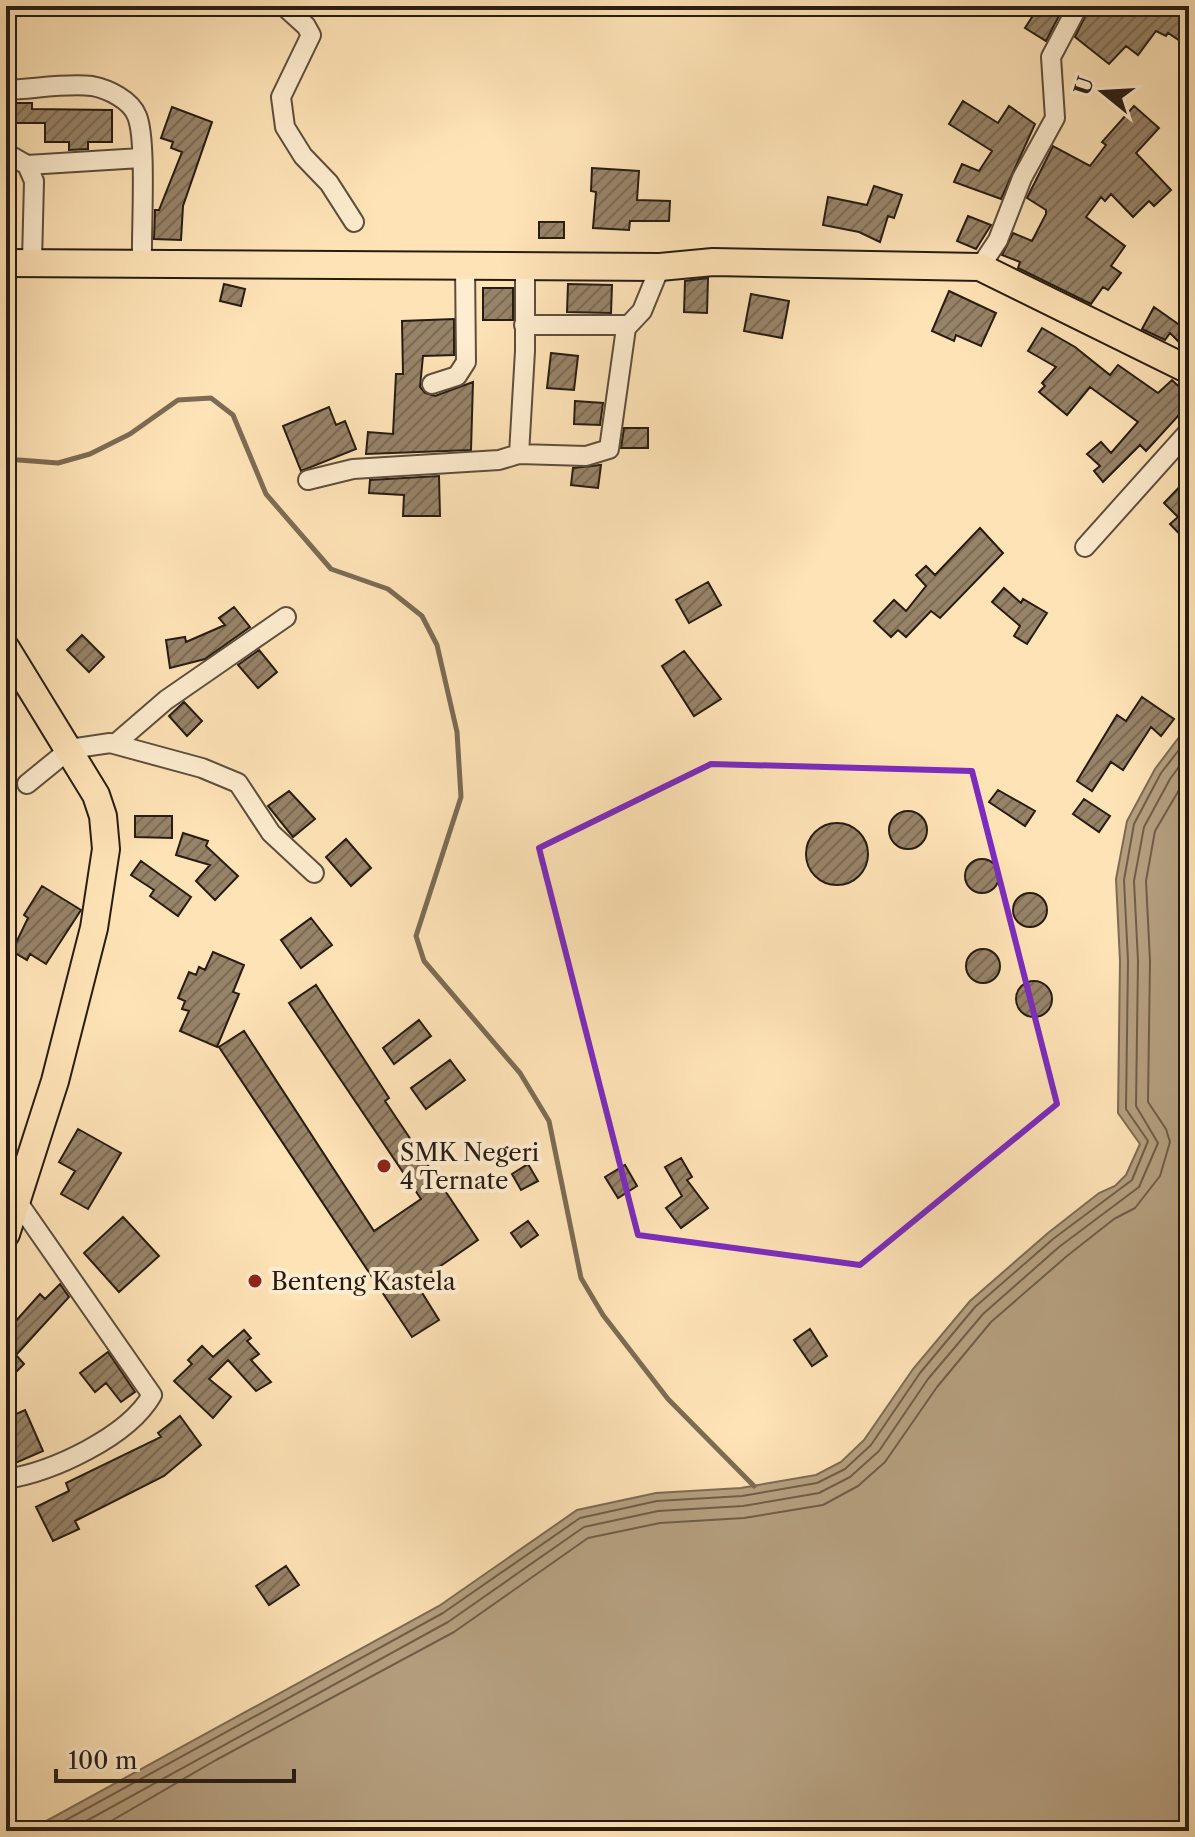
<svg xmlns="http://www.w3.org/2000/svg" width="1195" height="1837" font-family="'Libre Caslon Text',serif">
	<style>
		.water { fill: #b59f7f; stroke: #7c6b54; stroke-width: 2 }
		.lines { fill: none; stroke-linecap: round; stroke-linejoin: round }
		.shore { stroke: #6e5e49; stroke-width: 2 }
		.stream { stroke: #7c6b54; stroke-width: 5 }
		.building { fill: url(#building-hatch); stroke: #271c13; stroke-width: 2 }
		.minor-casing { stroke: #5d4e3c; stroke-width: 22 }
		.highway-casing { stroke: #271c13; stroke-width: 30 }
		.minor { stroke: #feedd0; stroke-width: 18 }
		.highway { stroke: #fee3b6; stroke-width: 26 }
		.marked { fill: none; stroke: #7b2cbf; stroke-width: 6; stroke-linejoin: round }
		.poi-dot { fill: #8f2418; stroke: #feedd0; stroke-width: 3 }
		.labels { text-anchor: middle; dominant-baseline: central; stroke-width: 8; stroke-linejoin: round; paint-order: stroke }
		.poi-label { font-size: 24px; fill: #271c13; stroke: #feedd0; text-anchor: start }
	</style>
	<defs>
		<pattern id="building-hatch" width="6" height="6" patternUnits="userSpaceOnUse" patternTransform="scale(2)"><rect width="6" height="6" fill="#978368"/><path d="M-1 1l2-2M0 6l6-6M5 7l2-2" fill="none" stroke="#7b6a54"/></pattern>
	</defs>
	<rect width="100%" height="100%" fill="#fee3b6"/>
	<filter id="stains"><feTurbulence type="fractalNoise" baseFrequency=".0025" numOctaves="4"/><feColorMatrix values="0 0 0 0 .2 0 0 0 0 .09 0 0 0 0 .02 0 0 0 .5 -.17"/></filter>
	<radialGradient id="worn" r=".72"><stop offset=".6" stop-color="#630" stop-opacity="0"/><stop offset="1" stop-color="#630" stop-opacity=".3"/></radialGradient>
	<path class="water" d="M1189,724V1831H28L439,1606L577,1510L656,1493L741,1488L816,1475L841,1462L864,1440L913,1369L970,1301L1048,1233L1099,1193L1115,1186L1126,1175L1140,1144L1118,1113L1120,961L1116,879L1127,821L1155,769Z"/>
	<g class="lines">
		<path class="shore" d="M46,1831L443,1613L580,1518L657,1501L742,1496L817,1483L845,1469L871,1445L920,1373L975,1307L1053,1239L1132,1180L1148,1141L1126,1109L1128,961L1124,880L1134,824L1161,773L1189,737
			M68,1831L448,1622L584,1527L658,1511L743,1506L819,1493L850,1477L879,1451L928,1379L983,1314L1059,1247L1139,1187L1158,1143L1136,1106L1138,961L1134,881L1144,827L1170,779L1189,753
			M94,1831L216,1760L454,1632L588,1538L660,1523L744,1518L823,1505L858,1486L885,1462L937,1387L991,1322L1067,1256L1114,1219L1135,1208L1160,1176L1170,1142L1166,1129L1148,1102L1150,961L1146,881L1155,831L1189,773"/>
		<path class="stream" d="M6,459L58,463L90,454L130,434L178,400L211,398L233,415L266,494L331,569L388,589L422,616L437,645L457,732L461,797L416,936L424,961L520,1073L549,1121L581,1278L603,1315L668,1399L754,1486"/>
	</g>
	<path class="building" d="M1022,6L1063,8L1046,41L1025,28L1034,14Z
		M1090,6H1189V47L1168,33L1166,36L1156,31L1138,55L1126,46L1109,64L1075,37Z
		M963,101L998,123L1009,106L1035,124L1001,199L954,182L962,164L979,171L992,151L949,124Z
		M6,103H32V109L112,110V142H88V149L69,150V142H45V123H6Z
		M1134,106L1159,128L1136,153L1171,190L1154,206L1149,201L1133,217L1111,194L1105,201L1101,197L1086,217L1125,246L1111,266L1121,273L1108,290L1103,287L1091,304L1018,268L1020,262L1002,255L1013,233L1032,241L1046,214V210L1027,198L1053,146L1090,166L1106,145L1102,142Z
		M172,107L212,122L183,206L181,240L154,239L155,210H159L182,152L171,148L173,142L161,138Z
		M592,168L639,171L637,200L670,201L669,221H630L629,230L593,228L596,192L591,191Z
		M874,186L902,195L894,218L888,216L880,242L859,232L823,225L828,197L867,205Z
		M968,216L991,225L976,249L957,241Z
		M539,222H564V238H539Z
		M708,278L707,313L684,312L685,281Z
		M224,284L245,289L241,306L220,301Z
		M568,284L612,285L611,313L567,312Z
		M483,288H513V320H483Z
		M949,291L996,313L981,346L956,335L954,341L932,331Z
		M751,294L789,301L782,338L744,331Z
		M1154,307L1181,326L1189,319V352L1170,333L1165,340L1142,329Z
		M454,319V355L423,356L420,387L425,393L435,396L473,382L471,450L366,454L368,432L393,434L396,374H403L402,321Z
		M1042,328L1075,347L1110,375L1118,365L1158,393L1172,380L1187,394L1184,398L1189,404L1146,451L1140,445L1103,482L1094,471L1100,466L1087,454L1101,442L1111,453L1138,422L1090,387L1067,415L1039,392L1045,386L1042,383L1056,367L1028,351Z
		M551,353L578,356L574,390L547,388Z
		M575,401L603,403L600,425L574,424Z
		M329,407L336,425L345,421L356,449L301,471L283,426Z
		M624,428H648V448H621Z
		M601,465L598,488L571,485L573,468Z
		M439,476L440,516H403L404,495L369,493L370,480Z
		M1189,477V544L1170,524L1178,517L1164,503Z
		M980,528L1003,553L940,618L931,611L906,637L898,630L891,637L874,621L894,600L906,611L926,586L916,575L926,566L935,575Z
		M708,582L721,605L689,623L676,600Z
		M1004,588L1021,603L1023,599L1047,613L1027,644L1014,636L1020,626L992,602Z
		M234,607L250,627L205,659L170,668L166,640L185,637L186,642L225,625L219,618Z
		M82,635L104,657L89,672L67,650Z
		M259,650L277,672L258,688L238,665Z
		M684,651L721,699L694,716L662,666Z
		M1142,697L1174,719L1161,736L1151,727L1123,770L1111,762L1092,791L1077,781L1117,715L1126,721Z
		M184,702L202,721L187,736L169,716Z
		M998,790L1035,811L1025,826L989,802Z
		M289,791L315,819L293,837L268,806Z
		M1084,799L1110,816L1099,832L1073,814Z
		M889 830a19 19 0 1 1 38 0a19 19 0 1 1-38 0Z
		M135,816H172V838L135,837Z
		M806 854a31 31 0 1 1 62 0a31 31 0 1 1-62 0Z
		M183,833L208,841L206,846L238,876L215,900L196,881L210,865L176,855Z
		M346,839L371,868L351,886L326,857Z
		M965 876a17 17 0 1 1 34 0a17 17 0 1 1-34 0Z
		M141,861L191,897L178,916L150,896L154,890L131,875Z
		M42,886L81,910L46,964L30,954L27,960L12,951L28,918L24,915Z
		M1013 910a17 17 0 1 1 34 0a17 17 0 1 1-34 0Z
		M311,918L332,945L301,968L281,940Z
		M966 966a17 17 0 1 1 34 0a17 17 0 1 1-34 0Z
		M213,952L244,965L233,992L239,994L217,1047L180,1031L189,1011L182,1009L185,1001L178,998L189,972L196,975L199,967L205,970Z
		M1016 999a18 18 0 1 1 36 0a18 18 0 1 1-36 0Z
		M316,985L389,1098L385,1101L478,1240L416,1283L439,1320L412,1337L219,1047L244,1031L374,1231L421,1199L289,1003Z
		M419,1020L431,1036L394,1064L383,1048Z
		M450,1060L465,1080L426,1109L411,1088Z
		M78,1129L121,1153L88,1209L61,1194L75,1171L59,1162Z
		M681,1158L692,1177L687,1180L708,1208L681,1228L666,1208L682,1196L665,1167Z
		M528,1164L538,1181L521,1190L512,1174Z
		M625,1165L637,1186L618,1198L605,1177Z
		M123,1217L159,1256L119,1292L84,1253Z
		M528,1221L538,1235L521,1247L511,1233Z
		M60,1284L69,1297L16,1355L24,1364L15,1373L6,1364V1332L40,1294L45,1299Z
		M810,1329L827,1356L812,1366L794,1340Z
		M244,1330L251,1338L247,1341L259,1354L251,1360L271,1382L256,1391L228,1360L209,1379L231,1397L213,1418L174,1381L192,1364L188,1360L202,1346L213,1357Z
		M108,1352L135,1392L121,1402L106,1383L95,1392L80,1373Z
		M25,1410L43,1451L6,1467V1426L10,1424L7,1418Z
		M180,1416L201,1445L164,1476L75,1521L79,1529L53,1541L36,1507L69,1491L66,1483L161,1437L158,1433Z
		M286,1566L299,1585L269,1605L256,1586Z"/>
	<g class="lines">
		<defs>
			<path id="minor" d="M284,6L306,26L311,35L281,97L285,127L303,156L329,183L354,222
				M6,90C34,89 65,83 92,86C108,89 131,100 137,116C147,140 141,232 142,263
				M6,153L27,165L34,181L32,261
				M27,165L141,158
				M980,267L998,240L1022,178L1055,118L1051,57L1078,6
				M524,325H628
				M432,384L457,376L466,362L465,265
				M519,454L586,456L609,449L626,328L642,311L660,267
				M308,480L353,469L499,460L519,454L525,351V266
				M1085,547L1189,431
				M115,744L166,700L286,617
				M27,784L70,749L110,743L202,768L238,783L271,833L314,873
				M6,1479C52,1472 128,1437 152,1395L17,1201"/>
			<path id="highway" d="M6,263L660,267L713,262L980,267L1189,370
				M6,648L96,795L103,816L106,849L94,928L55,1081L6,1234"/>
		</defs>
		<use href="#minor" class="minor-casing"/>
		<use href="#highway" class="highway-casing"/>
		<use href="#minor" class="minor"/>
		<use href="#highway" class="highway"/>
	</g>
	<path class="marked" d="M711,764L972,771L1057,1104L860,1265L638,1235L539,848Z"/>
	<g class="poi-dot">
		<circle cx="384" cy="1166" r="8"/>
		<circle cx="255" cy="1281" r="8"/>
	</g>
	<g class="labels">
		<g class="poi-label">
			<text x="400" y="1152">SMK Negeri<tspan x="400" dy="28">4 Ternate</tspan></text>
			<text x="271" y="1281">Benteng Kastela</text>
		</g>
	</g>
	<rect width="1195" height="1837" fill="none" stroke="#fee3b6" stroke-width="32"/>
	<rect x="8" y="8" width="1179" height="1821" fill="none" stroke="#271c13" stroke-width="4"/>
	<rect x="16" y="16" width="1163" height="1805" fill="none" stroke="#271c13" stroke-width="2"/>
	<g transform="translate(1103 92) rotate(288)" stroke="#feedd0" stroke-width="6" paint-order="stroke">
	<path d="M0-6L14 30L0 20L-14 30Z" fill="#271c13"/>
	<text y="-12" font-size="22" font-weight="bold" text-anchor="middle" fill="#271c13">U</text>
	</g>
	<path d="M56 1769v12h238v-12" fill="none" stroke="#271c13" stroke-width="4"/>
	<text x="68" y="1769" font-size="24" fill="#271c13" stroke="#feedd0" stroke-width="6" paint-order="stroke">100 m</text>
	<rect width="100%" height="100%" filter="url(#stains)"/>
	<rect width="100%" height="100%" fill="url(#worn)"/>
</svg>
